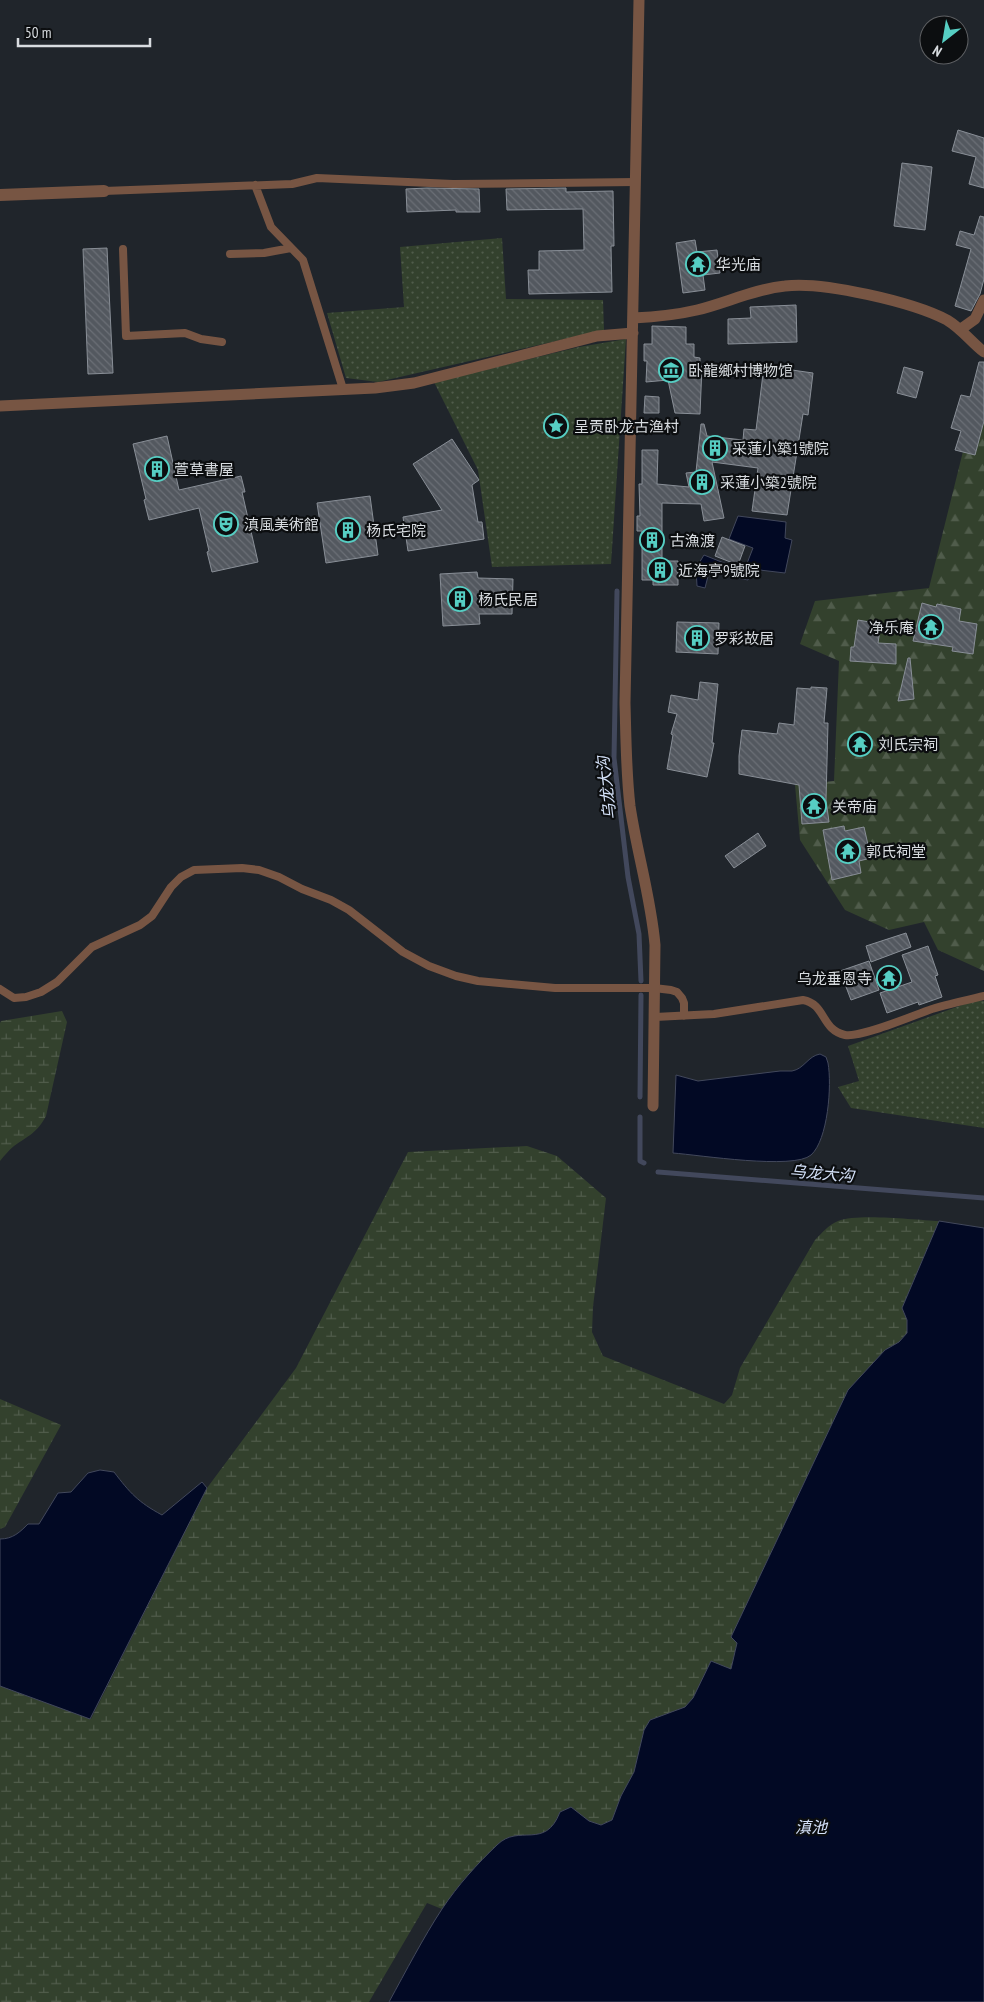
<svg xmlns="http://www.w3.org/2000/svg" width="984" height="2002" font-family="'PT Sans Narrow','Noto Sans SC',sans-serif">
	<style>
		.grass { fill: url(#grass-dots) }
		.forest { fill: url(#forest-firs) }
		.wetland { fill: url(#wetland-marsh) }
		.water { fill: #020924; stroke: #42485c }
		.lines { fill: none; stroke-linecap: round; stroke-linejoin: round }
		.stream { stroke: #42485c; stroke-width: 5 }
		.building { fill: url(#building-back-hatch); stroke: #898f97 }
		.service { stroke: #775543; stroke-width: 8 }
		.pedestrian { stroke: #775543; stroke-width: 11 }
		.minor { stroke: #775543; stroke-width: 12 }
		.labels { text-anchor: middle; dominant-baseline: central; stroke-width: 4.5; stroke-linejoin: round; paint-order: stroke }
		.poi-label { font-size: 15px; fill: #d8dce0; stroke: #0c0e10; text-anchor: start }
		.water-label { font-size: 16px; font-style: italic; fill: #d4e1f9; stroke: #0c0e10 }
	</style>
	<defs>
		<pattern id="grass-dots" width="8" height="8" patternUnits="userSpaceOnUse" patternTransform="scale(1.25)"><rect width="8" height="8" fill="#33412d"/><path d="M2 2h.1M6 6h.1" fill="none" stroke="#505c4b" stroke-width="1.8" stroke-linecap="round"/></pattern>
		<pattern id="forest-firs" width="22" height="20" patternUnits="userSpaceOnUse" patternTransform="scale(1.25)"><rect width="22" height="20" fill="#33412d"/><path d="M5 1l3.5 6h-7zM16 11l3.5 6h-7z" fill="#505c4b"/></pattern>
		<pattern id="wetland-marsh" width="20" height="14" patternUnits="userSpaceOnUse" patternTransform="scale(1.25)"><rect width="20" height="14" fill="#33412d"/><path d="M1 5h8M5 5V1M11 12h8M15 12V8" fill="none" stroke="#505c4b"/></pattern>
		<pattern id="building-back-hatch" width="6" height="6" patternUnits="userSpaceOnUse" patternTransform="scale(1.25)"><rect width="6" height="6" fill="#53585f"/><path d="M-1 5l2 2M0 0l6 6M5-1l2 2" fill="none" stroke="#6b6f76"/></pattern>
	</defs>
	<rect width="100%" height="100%" fill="#20252b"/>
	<path class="grass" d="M502,238L506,299L603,300L604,330L378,382L346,378L327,313L404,307L400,247Z
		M626,339L611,564L492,567L478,470L434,382L579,347Z
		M976,1000L984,1001V1128L851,1108L838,1087L859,1081L848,1046Z"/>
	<path class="forest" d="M984,367V971L938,950L924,922L889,930L845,910L800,840L795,785L834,781L839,661L800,644L815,601L929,588Z"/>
	<path class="wetland" d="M62,1011L67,1022L46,1116C37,1133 28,1136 14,1146C9,1150 4,1156 0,1161V1023L1,1021Z
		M527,1146L557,1156L606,1198L593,1307L592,1332L603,1356L724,1404L732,1395L740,1368L815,1240C822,1233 828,1225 838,1221C858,1213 915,1220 939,1221L902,1308L907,1320V1333L899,1342L885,1350L848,1390L731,1637L737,1643L731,1669L711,1661L693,1698L685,1707L650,1720L644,1730L634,1772L621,1796L612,1820L601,1825L589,1821L571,1807L560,1812L556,1824L547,1833L511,1837L464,1879L442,1909L427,1903L369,2002H0V1686L91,1719L207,1488L296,1368L408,1152Z
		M0,1399L61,1425L5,1527L0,1529Z"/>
	<path class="water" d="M738,516L786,522L785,538L792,540L785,573L751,569L748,580L728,576L710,568L705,588L697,586L696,568L704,555L744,571L753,548L729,539Z
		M820,1054L826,1057L828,1063C832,1085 828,1140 811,1155C794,1170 699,1155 673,1153L676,1075L698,1081L780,1071C784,1071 788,1071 792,1071C804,1069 808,1056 820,1054Z
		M939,1221L984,1228V2002H389C406,1971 423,1938 442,1909C458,1885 477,1864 497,1845C519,1823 545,1851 560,1812L571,1807L589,1821L601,1825L612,1820L621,1796L634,1772L644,1730L650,1720L685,1707L693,1698L711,1661L731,1669L737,1643L731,1637L848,1390L885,1350L899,1342L907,1333V1320L902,1308Z
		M100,1470L114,1472C130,1493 138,1502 162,1515L202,1482L207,1488L90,1719L0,1686V1539C13,1539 20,1532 28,1524H39L58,1493L71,1492L88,1473Z"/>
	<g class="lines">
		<path class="stream" d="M617,591L614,758L628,877L639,934L641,981
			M640,1097L641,995
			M640,1117V1161L644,1163
			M658,1172L984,1198"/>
	</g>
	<path class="building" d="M958,130L984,138V188L969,184L976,157L952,151Z
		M902,163L932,167L925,230L894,226Z
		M427,188L479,189L480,212H456V210L407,212L406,189Z
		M566,188V192L613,191L614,246H611L612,292L529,294L528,270H539V251L584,250L583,209L507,210L506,189Z
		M980,216L984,217V279L980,294L971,311L955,306L971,249L956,245L960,231L974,235Z
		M695,240L697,252L717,250L720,273L703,275L705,290L683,293L676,243Z
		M107,248L113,373L88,374L83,249Z
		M796,305L797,342L728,344V319L751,318L750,307Z
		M652,326L686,327V344H694V357L700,358V366H702L700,414L675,413L668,380L646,382L647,361H644V344H652Z
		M979,362H984V421L975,455L955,450L961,431L951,428L961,395L970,397Z
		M764,366L813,373L808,415L803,414L787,515L752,511L758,468L712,462L724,518L704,521L701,504L662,503V561H678V585H653V580H642V531H637V516H640L639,484H642V450H658L657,484L689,487L686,473L696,472L701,424H704L707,436L743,440L744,429L756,430Z
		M904,367L923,372L916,398L897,393Z
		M645,396L659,397V413H644Z
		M167,436L179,490L241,476L245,492H242L258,562L212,572L207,552L209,551L199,508L149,520L144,500L146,499L133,444Z
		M452,439L479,480L472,485L478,522H482L484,539L408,551L403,517L442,510L413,464Z
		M370,496L378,555L326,563L317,503Z
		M722,537L745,546L738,565L715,556Z
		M477,572L478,578L513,579L512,614H479L480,624L443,626L440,574Z
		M922,603L936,607L937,604L961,609L959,621L977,624L973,654L952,651L953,647L913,641Z
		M858,620L881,624L878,643L896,644V664L850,661L851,647H854Z
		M677,622L719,623L718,654L676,652Z
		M908,658H910L914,699L898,701Z
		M700,682L718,684L712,743H714L707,777L667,769L673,735L671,734L677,714L668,712L671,695L698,700Z
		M811,687L827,688L824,723H828L826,800L829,822L802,824L799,785L739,774V756L742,730L777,734L779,723L794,725L797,688L811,689Z
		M844,826L845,831L864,827L871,858L859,861L861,873L832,880L823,830Z
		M758,833L766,846L734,868L725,856Z
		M906,933L911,947L871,962L866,946Z
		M928,946L938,975L935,976L942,997L919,1005L918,1002L887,1013L880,993L912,982L902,955Z
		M869,961L879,990L851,1000L840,971Z"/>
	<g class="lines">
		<path class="service" d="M255,185L271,227L303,260L343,389
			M104,191L292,184L317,178L453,184L636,182
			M123,249L126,336L185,333L201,339L222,342
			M230,254L264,253L291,248
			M0,989L14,998L26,997L41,992L57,982L92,947L140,925L152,916L171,887L181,877L194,870L242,868L259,870L279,877L302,889L331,900L349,910L403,952L429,966L456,976L478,981L555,988H654L671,990L677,992L682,998L684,1003V1016
			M655,1017L714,1014L803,1000C826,1004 821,1030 845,1035C861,1038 914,1015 932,1009C949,1004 967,1000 984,996"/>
		<path class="pedestrian" d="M639,0L625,703C626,737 626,772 630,806C637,853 651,898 655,945L653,1106
			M633,318C654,317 676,315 697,310C726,303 755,289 785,286C822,281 913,302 947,320C962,329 971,342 984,352
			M961,329L975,319L984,300
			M0,406L375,388L414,383L597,336L633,333"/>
		<path class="minor" d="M0,195L104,191"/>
	</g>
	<defs>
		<symbol id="temple-ring" viewBox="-11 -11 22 22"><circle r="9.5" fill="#0c0e10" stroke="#56cec3" stroke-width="1.5"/><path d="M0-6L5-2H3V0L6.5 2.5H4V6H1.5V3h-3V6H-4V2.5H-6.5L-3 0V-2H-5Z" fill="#56cec3"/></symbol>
		<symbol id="museum-ring" viewBox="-11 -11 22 22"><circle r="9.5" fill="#0c0e10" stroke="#56cec3" stroke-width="1.5"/><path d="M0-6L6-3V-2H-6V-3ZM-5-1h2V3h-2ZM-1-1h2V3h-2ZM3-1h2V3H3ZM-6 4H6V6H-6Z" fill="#56cec3"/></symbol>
		<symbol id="sight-ring" viewBox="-11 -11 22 22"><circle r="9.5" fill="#0c0e10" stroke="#56cec3" stroke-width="1.5"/><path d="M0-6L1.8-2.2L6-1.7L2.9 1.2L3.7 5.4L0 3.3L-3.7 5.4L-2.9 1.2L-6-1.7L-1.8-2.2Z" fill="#56cec3"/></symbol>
		<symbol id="building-ring" viewBox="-11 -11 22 22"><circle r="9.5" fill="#0c0e10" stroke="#56cec3" stroke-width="1.5"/><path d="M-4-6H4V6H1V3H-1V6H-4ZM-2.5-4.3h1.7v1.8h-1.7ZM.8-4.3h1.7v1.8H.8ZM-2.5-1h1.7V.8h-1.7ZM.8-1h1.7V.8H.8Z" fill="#56cec3"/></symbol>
		<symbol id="theatre-ring" viewBox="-11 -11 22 22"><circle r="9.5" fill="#0c0e10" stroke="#56cec3" stroke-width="1.5"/><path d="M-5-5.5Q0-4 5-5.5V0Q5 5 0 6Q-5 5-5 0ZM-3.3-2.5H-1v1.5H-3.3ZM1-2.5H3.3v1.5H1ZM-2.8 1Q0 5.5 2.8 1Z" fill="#56cec3"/></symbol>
	</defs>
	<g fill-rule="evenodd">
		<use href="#temple-ring" x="684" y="250" width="28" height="28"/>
		<use href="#museum-ring" x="657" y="356" width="28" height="28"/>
		<use href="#sight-ring" x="542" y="412" width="28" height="28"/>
		<use href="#building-ring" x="701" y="434" width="28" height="28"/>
		<use href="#building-ring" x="143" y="455" width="28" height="28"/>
		<use href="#building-ring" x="688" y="468" width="28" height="28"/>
		<use href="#theatre-ring" x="212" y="510" width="28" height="28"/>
		<use href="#building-ring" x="334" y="516" width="28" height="28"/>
		<use href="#building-ring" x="638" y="526" width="28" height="28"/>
		<use href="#building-ring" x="646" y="556" width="28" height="28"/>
		<use href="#building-ring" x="446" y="585" width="28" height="28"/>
		<use href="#temple-ring" x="917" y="613" width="28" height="28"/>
		<use href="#building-ring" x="683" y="624" width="28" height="28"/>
		<use href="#temple-ring" x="846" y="730" width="28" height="28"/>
		<use href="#temple-ring" x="800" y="792" width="28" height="28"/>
		<use href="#temple-ring" x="834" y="837" width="28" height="28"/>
		<use href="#temple-ring" x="875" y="964" width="28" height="28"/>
	</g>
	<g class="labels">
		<g class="poi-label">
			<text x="716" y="264">华光庙</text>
			<text x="688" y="370">卧龍鄉村博物馆</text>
			<text x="574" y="426">呈贡卧龙古渔村</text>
			<text x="732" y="448">采蓮小築1號院</text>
			<text x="174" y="469">萱草書屋</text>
			<text x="720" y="482">采蓮小築2號院</text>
			<text x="244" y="524">滇風美術館</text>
			<text x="366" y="530">杨氏宅院</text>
			<text x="670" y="540">古漁渡</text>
			<text x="678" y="570">近海亭9號院</text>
			<text x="478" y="599">杨氏民居</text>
			<text x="914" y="627" text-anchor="end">净乐庵</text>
			<text x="714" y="638">罗彩故居</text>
			<text x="878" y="744">刘氏宗祠</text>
			<text x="832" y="806">关帝庙</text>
			<text x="866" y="851">郭氏祠堂</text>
			<text x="872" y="978" text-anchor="end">乌龙垂恩寺</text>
		</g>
		<g class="water-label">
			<text transform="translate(606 788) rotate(-97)">乌龙大沟</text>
			<text transform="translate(822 1173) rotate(5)">乌龙大沟</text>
			<text x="811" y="1827">滇池</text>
		</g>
	</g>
	<g transform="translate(944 40) rotate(211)"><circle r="24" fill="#0c0e10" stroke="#5e6063"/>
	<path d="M0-4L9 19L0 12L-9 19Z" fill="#56cec3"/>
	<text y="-8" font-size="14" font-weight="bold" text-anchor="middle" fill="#d8dce0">N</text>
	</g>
	<path d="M18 38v8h132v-8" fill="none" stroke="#d8dce0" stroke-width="2.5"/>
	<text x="25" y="38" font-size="15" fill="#d8dce0" stroke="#0c0e10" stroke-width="4" paint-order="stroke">50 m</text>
</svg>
